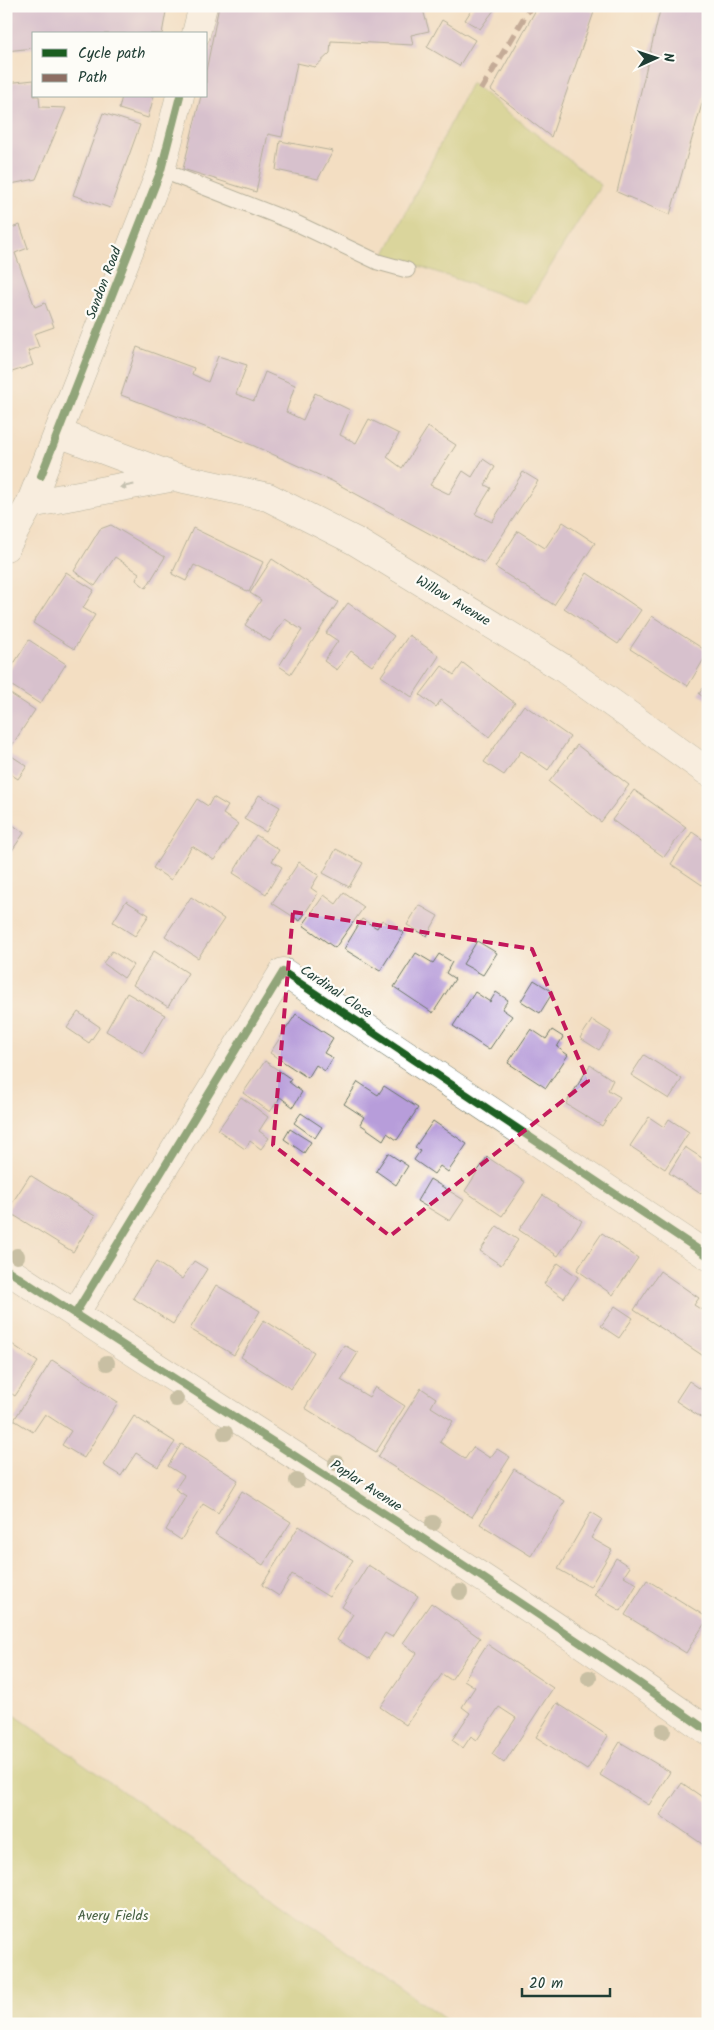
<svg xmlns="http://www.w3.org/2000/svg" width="714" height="2030" font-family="Kalam,sans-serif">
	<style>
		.green { fill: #bdcb6d; stroke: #6e8450 }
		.building { fill: #b79dda }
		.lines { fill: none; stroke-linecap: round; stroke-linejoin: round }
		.service-casing { stroke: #697566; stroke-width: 17 }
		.minor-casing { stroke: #697566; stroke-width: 29 }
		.secondary-casing { stroke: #697566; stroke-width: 29 }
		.service { stroke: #fff; stroke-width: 15 }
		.minor { stroke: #fff; stroke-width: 28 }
		.secondary { stroke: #fff; stroke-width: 28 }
		.quiet { stroke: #8d6e63; stroke-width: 6; stroke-dasharray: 12 6; stroke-linecap: butt }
		.cycleway-casing { stroke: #fdfcf7; stroke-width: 11 }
		.cycleway { stroke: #1b5e20; stroke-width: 8 }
		.tree { fill: #94997c }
		.oneway { fill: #8f9e9a }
		.marked { fill: none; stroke: #c2185b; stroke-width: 4; stroke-dasharray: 10 6; stroke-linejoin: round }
		.labels { text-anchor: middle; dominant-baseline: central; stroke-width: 4.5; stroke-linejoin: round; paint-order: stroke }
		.street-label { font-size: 14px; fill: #1f3d34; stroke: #fdfcf7 }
		.park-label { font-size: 14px; fill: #466042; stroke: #fdfcf7 }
	</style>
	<rect width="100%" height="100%" fill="#fdfcf7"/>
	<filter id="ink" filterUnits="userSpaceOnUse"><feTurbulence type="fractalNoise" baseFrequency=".02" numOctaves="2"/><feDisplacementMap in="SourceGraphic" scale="10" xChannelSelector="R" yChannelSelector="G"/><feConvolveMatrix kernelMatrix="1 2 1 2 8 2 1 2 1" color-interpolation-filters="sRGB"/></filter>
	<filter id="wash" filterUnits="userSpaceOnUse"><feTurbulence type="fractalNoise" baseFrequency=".0096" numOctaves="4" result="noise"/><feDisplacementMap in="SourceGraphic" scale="20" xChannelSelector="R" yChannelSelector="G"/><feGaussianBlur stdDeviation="1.12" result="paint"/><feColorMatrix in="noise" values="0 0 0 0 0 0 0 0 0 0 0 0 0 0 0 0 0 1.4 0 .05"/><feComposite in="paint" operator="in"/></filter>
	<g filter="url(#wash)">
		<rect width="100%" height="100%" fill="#f3dec2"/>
		<path class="green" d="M471,83L601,185L527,304L385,254Z
			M6,1709L452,2024H6Z"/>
		<g id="blocks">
			<path class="building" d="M6,6H167L162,34H34V48L6,51Z
				M219,6H422L429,31L411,35L413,45L331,41L330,53L315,67L297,63L282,137L268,134L256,192L183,169L201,96H206V71Z
				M474,6H497L480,29L465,20Z
				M538,6H551L562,10L563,6H583L594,12L551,137L491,90Z
				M661,6H708V83L670,215L617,192Z
				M442,20L475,40L459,66L427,47Z
				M34,80V96H39L40,107L66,108L36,179L6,185V83Z
				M122,96H154L148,118L119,109Z
				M103,113L140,125L110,208L73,195Z
				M280,141L333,151L318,179L276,170Z
				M20,225L28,248L15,253L35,307L45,303L54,327L34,334L39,347L28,351L33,365L6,374V230Z
				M137,347L194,368L192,374L208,382L218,356L247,365L236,394L254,401L265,372L295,385L286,412L303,420L315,393L350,410L340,435L356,443L369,419L399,434L387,457L402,468L428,427L456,445L430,485L449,494L463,471L472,477L483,459L495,467L485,485L491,488L475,514L492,522L523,472L538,481L484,563L332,481L252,445L121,395Z
				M563,522L595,543L554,605L495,567L518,531L545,548Z
				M111,525L165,557L146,588L136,580L139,573L115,557L95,586L74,571L100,529Z
				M193,528L263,562L249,592L194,565L186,581L172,574Z
				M272,559L338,602L291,674L279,666L302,630L285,619L270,641L245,625L261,600L250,593Z
				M66,572L94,590L83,608L95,615L74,649L33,623Z
				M587,573L641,610L618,644L564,608Z
				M348,603L394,636L372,666L351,651L337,670L324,661L338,641L326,633Z
				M652,616L708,652L688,686L630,649Z
				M409,635L439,656L412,697L381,676Z
				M29,640L66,664L40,704L6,682V676Z
				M463,663L515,703L489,737L441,700L436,707L420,695L442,666L454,675Z
				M708,681V700L699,694Z
				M6,691L35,710L7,753L27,766L18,779L6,771Z
				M524,705L570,737L548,770L521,751L504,775L484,762Z
				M577,745L629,785L601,822L549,782Z
				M634,790L686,827L664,857L612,820Z
				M259,795L280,807L266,832L244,819Z
				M213,797L228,806L223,814L238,824L214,860L192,846L171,880L153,868L197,799L208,806Z
				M6,820L24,833L9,855L6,853Z
				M692,832L708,843V889L671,864Z
				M256,835L279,850L272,861L282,867L266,894L233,873Z
				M336,849L363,863L349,887L323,873Z
				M299,862L319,875L311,888L318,893L300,921L272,903Z
				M344,893L364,907L335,948L303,925L324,895L336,904Z
				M191,897L224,919L198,958L165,936Z
				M126,901L149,915L135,936L113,922Z
				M419,905L438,916L427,936L407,925Z
				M362,919L377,928L382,920L404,933L380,971L344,949Z
				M477,941L497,953L483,975L463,964Z
				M112,951L133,965L124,978L103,963Z
				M154,951L188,973L168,1007L133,985Z
				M416,953L433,963L439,954L452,962L446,973L455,979L433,1013L394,987Z
				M534,980L553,992L540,1013L521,1001Z
				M475,992L490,1002L496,992L508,1000L502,1009L512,1016L489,1050L453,1026Z
				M127,993L165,1015L143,1053L106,1031Z
				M78,1012L100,1027L89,1043L67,1028Z
				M296,1014L333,1038L324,1053L333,1058L325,1071L316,1065L308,1078L270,1053Z
				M592,1020L611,1032L599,1050L580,1038Z
				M531,1029L546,1039L552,1030L563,1037L557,1047L568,1055L546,1088L508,1063Z
				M644,1055L682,1079L669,1099L631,1075Z
				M265,1061L291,1079L289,1082L302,1092L293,1107L280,1097L270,1112L243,1093Z
				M590,1065L613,1080L608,1090L620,1097L602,1126L566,1104Z
				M358,1082L378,1095L384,1086L418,1108L397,1140L387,1133L383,1140L360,1124L364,1117L344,1104Z
				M241,1097L268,1117L259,1131L269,1138L261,1149L250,1141L245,1149L218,1130Z
				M301,1113L322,1127L315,1138L294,1123Z
				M649,1117L664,1127L669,1119L689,1132L665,1169L630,1146Z
				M433,1121L467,1144L448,1172L440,1166L434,1174L414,1160L420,1151L415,1147Z
				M290,1129L311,1142L304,1153L284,1139Z
				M685,1147L708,1162V1184L701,1194L669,1173Z
				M388,1153L408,1166L396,1185L376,1171Z
				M487,1157L525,1182L502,1216L465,1191Z
				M30,1175L95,1216L73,1252L7,1211Z
				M430,1179L464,1200L450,1221L417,1201Z
				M543,1195L582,1221L558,1256L519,1230Z
				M497,1226L518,1240L501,1265L480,1251Z
				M602,1233L638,1258L613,1295L577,1270Z
				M194,1261L207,1269L173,1324L133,1298L156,1262L182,1279Z
				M558,1263L578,1277L564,1298L544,1284Z
				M660,1271L699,1298L694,1305L708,1314V1359L634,1310Z
				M216,1285L260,1311L234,1355L190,1329Z
				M615,1306L633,1318L619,1338L601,1326Z
				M264,1320L314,1352L291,1389L241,1357Z
				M6,1340L38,1362L15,1396L6,1390Z
				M344,1345L358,1353L341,1380L369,1397L375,1387L405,1406L376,1452L305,1408Z
				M52,1360L118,1402L84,1458L62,1445L71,1431L45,1414L33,1432L14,1420Z
				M689,1381L708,1394V1422L676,1401Z
				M421,1388L436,1398L431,1407L453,1421L440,1442L465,1459L473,1447L490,1458L497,1449L510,1457L472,1517L378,1457Z
				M134,1416L175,1442L158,1467L136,1453L121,1476L103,1465Z
				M181,1444L238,1480L218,1513L203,1504L181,1540L166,1530L186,1496L175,1489L184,1476L168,1466Z
				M514,1469L565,1501L531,1556L480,1524Z
				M242,1491L291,1522L263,1565L215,1534Z
				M591,1512L602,1519L591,1538L612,1550L590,1587L558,1569Z
				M299,1526L353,1560L329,1597L292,1574L279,1596L262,1585Z
				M616,1558L630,1567L624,1576L637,1584L621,1611L594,1595Z
				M368,1565L418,1596L392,1637L385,1633L369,1659L337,1640L353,1614L342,1607Z
				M647,1580L708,1618L686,1653L625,1615Z
				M431,1603L480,1638L451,1680L442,1674L406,1725L380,1707L417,1653L403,1643Z
				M487,1644L553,1688L504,1763L492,1754L516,1718L499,1707L477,1740L471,1736L463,1748L452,1740L470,1713L462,1707L475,1687L464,1680Z
				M557,1703L608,1736L587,1770L536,1737Z
				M620,1742L670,1772L649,1805L600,1775Z
				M682,1783L708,1801V1848L660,1815Z"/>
		</g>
	</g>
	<g filter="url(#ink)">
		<use href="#blocks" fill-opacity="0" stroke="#697566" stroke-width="1"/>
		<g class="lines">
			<defs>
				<path id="service" d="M161,170L298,224L378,262L407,270"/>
				<path id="minor" d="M58,433L175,477L268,497L355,541L563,668L708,772
					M30,504L175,477
					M6,1269C240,1423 479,1569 708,1731
					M75,1314L283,972L708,1256"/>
				<path id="secondary" d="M196,34L203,6
					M6,547L30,504L41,476L161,170L180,96"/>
			</defs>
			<use href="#service" class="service-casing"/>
			<use href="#minor" class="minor-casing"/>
			<use href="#secondary" class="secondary-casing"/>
			<use href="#service" class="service"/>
			<use href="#minor" class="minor"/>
			<use href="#secondary" class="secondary"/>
			<path class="quiet" d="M481,90L531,6"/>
			<defs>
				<path id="cycleway" d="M41,476L161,170L180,96
					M6,1269C240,1423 479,1569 708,1731
					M75,1314L283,972L708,1256"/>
			</defs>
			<use href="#cycleway" class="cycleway-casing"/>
			<use href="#cycleway" class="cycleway"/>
		</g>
		<g class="tree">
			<circle cx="17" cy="1256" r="8"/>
			<circle cx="107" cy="1363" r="8"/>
			<circle cx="176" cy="1399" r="8"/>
			<circle cx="225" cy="1433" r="8"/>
			<circle cx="336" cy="1463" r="8"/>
			<circle cx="297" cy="1481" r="8"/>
			<circle cx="433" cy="1523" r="8"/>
			<circle cx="460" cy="1592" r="8"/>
			<circle cx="589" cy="1678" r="8"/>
			<circle cx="663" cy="1731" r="8"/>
		</g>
		<defs><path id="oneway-solid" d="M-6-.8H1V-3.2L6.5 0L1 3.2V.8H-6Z" transform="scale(1.25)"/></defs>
		<use class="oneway" href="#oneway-solid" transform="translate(127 486) rotate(169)"/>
	</g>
	<path d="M0 0H714V2030H0ZM293,912L532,949L588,1081L390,1236L273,1145Z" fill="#f3dec2" fill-opacity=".55" fill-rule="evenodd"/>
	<path class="marked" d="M293,912L532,949L588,1081L390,1236L273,1145Z"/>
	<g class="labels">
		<g class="street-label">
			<text transform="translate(104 283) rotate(-69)">Sandon Road</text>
			<text transform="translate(453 601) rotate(31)">Willow Avenue</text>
			<text transform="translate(336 992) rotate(34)">Cardinal Close</text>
			<text transform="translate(366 1486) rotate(33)">Poplar Avenue</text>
		</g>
		<g class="park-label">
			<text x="113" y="1916">Avery Fields</text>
		</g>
	</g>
	<rect width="714" height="2030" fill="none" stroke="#fdfcf7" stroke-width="25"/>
	<rect x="32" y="32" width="175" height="65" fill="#fdfcf7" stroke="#a4b0a9"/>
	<rect x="42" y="49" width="25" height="8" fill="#1b5e20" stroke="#a4b0a9"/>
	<text x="78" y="58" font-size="15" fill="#1f3d34">Cycle path</text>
	<rect x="42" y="74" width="25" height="8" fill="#8d6e63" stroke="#a4b0a9"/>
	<text x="78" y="82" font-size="15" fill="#1f3d34">Path</text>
	<g transform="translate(656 58) rotate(87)" stroke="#fdfcf7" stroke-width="4" paint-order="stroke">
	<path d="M0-4L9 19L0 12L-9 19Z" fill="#1f3d34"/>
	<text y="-8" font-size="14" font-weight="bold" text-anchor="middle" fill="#1f3d34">N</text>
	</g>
	<path d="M522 1988v8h88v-8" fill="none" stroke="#1f3d34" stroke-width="2.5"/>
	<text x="529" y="1988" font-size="15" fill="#1f3d34" stroke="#fdfcf7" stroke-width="4" paint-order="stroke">20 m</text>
</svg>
